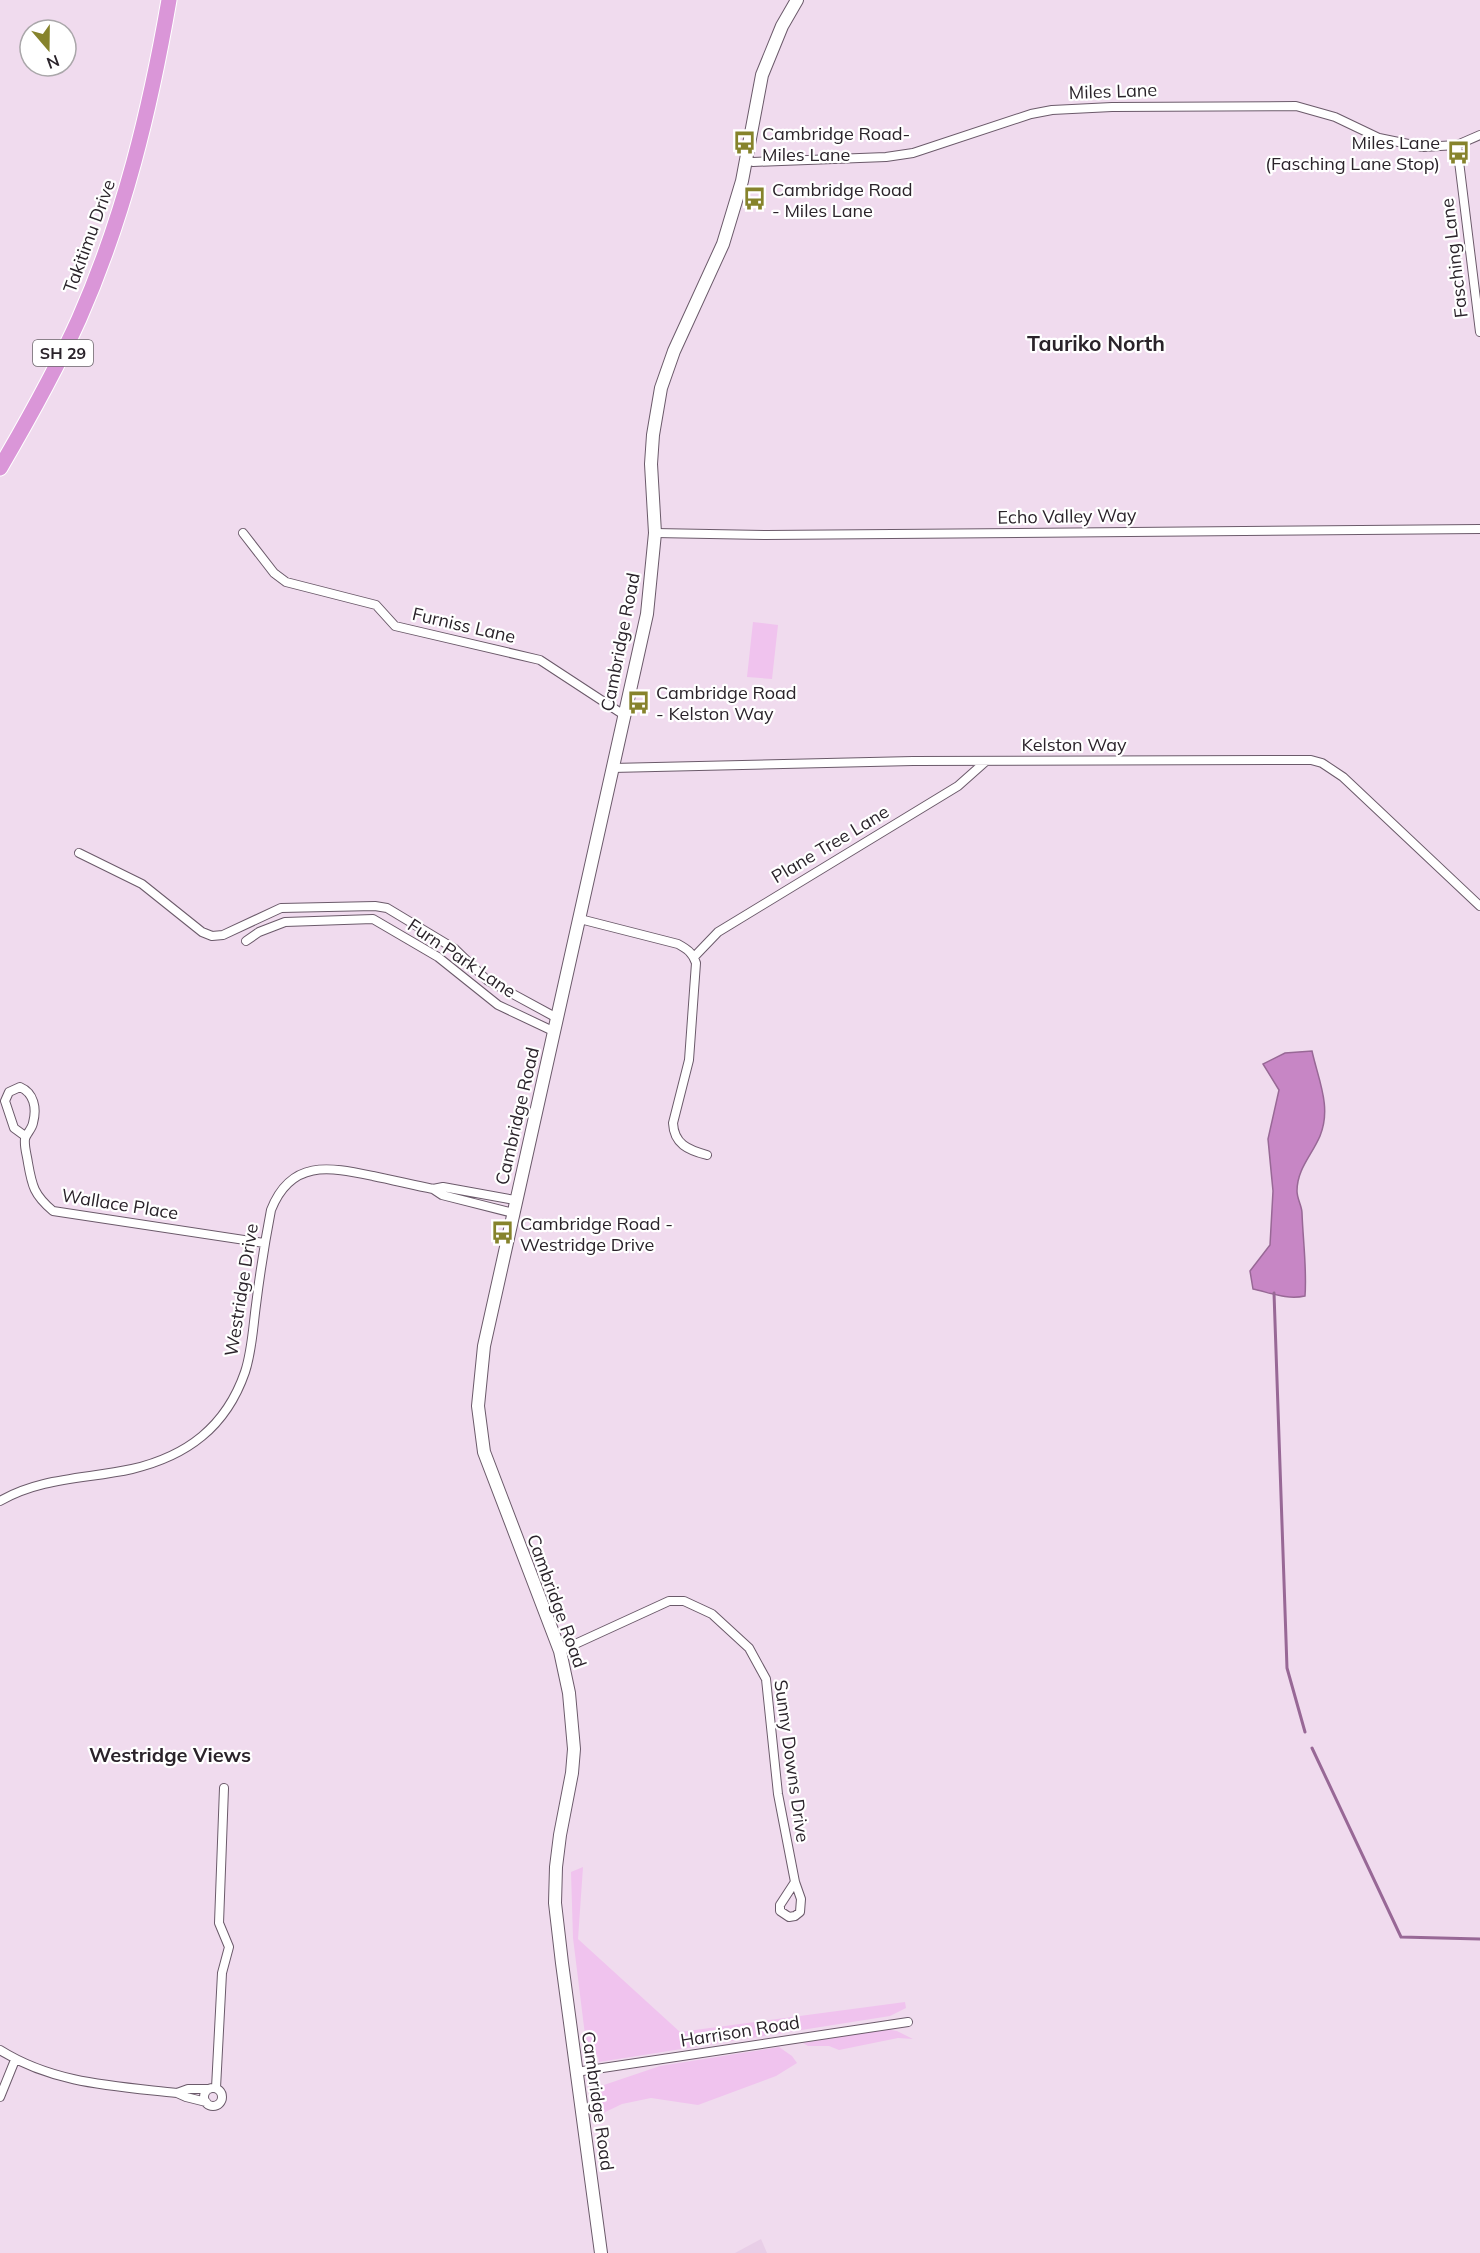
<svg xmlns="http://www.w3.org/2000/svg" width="1480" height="2253" font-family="Mulish,sans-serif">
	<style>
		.built { fill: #e8cee7 }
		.green { fill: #f0c3ee }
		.water { fill: #c786c5; stroke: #986896; stroke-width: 1.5 }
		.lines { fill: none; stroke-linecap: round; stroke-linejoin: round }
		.stream { stroke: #986896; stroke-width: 3 }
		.minor-casing { stroke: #6b5a6a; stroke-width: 10 }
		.secondary-casing { stroke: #6b5a6a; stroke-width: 14 }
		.trunk-casing { stroke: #fff; stroke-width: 17 }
		.minor { stroke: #fff; stroke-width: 8 }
		.secondary { stroke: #fff; stroke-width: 12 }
		.trunk { stroke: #da96d8; stroke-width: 15 }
		.labels { text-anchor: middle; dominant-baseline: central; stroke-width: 4.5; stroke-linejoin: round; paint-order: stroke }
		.shield { fill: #fff; stroke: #6a656a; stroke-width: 1.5 }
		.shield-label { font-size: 16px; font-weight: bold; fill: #2a232a }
		.street-label { font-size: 18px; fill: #2a232a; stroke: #fff }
		.poi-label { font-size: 18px; fill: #2a232a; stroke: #fff; text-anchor: start }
		.neighbourhood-label { font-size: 20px; font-weight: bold; fill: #2a232a; stroke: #fff }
		.quarter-label { font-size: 21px; font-weight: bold; fill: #2a232a; stroke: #fff }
	</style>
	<rect width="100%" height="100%" fill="#f0dbee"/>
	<path class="built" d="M761,2239L767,2253H735Z"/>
	<path class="green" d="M753,622L778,625L772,679L747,677Z
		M583,1867L578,1939L680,2032L905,2002L906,2008L890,2016L599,2062L598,2057L589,2051L586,2043L573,1938L571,1872Z
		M885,2029L897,2031L913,2039L898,2038L839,2050L829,2046H808L803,2043Z
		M779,2047L792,2056L797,2063L776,2076L698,2105L651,2098L622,2104L597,2116L595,2093L598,2087L660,2066Z"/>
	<path class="water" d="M1312,1051C1318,1079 1332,1107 1320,1136C1312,1155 1297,1169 1297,1191C1297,1199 1302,1206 1302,1213C1303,1241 1307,1269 1305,1296C1287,1300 1271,1293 1253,1289L1250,1271L1270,1245L1273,1191L1268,1139L1279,1090L1263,1064L1285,1053Z"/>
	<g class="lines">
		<path class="stream" d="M1274,1293L1287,1668L1305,1732
			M1312,1748L1401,1937L1480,1939"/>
		<defs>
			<path id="minor" d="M1457,145L1480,332
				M746,160L753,162L886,157L913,153L1031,114L1052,110L1112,107L1296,106L1335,117L1379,138L1423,147L1457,145L1480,135
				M243,533L274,573L286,582L376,605L395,626L540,660L624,715
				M655,533L766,535L1480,529
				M612,768L913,761L1311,760L1322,763L1343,777L1480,906
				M79,853L142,884L202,932L212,936L223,935L281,908L375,906L387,908L455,949L487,980L557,1018
				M580,919L678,944C687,949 692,952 696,963L689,1060L673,1123C674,1144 688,1150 707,1155
				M246,941L259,932L285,922L373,919L438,957L498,1005L555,1032
				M694,957L718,932L958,786L985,762
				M25,1136L14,1128L5,1101L9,1092L20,1087C34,1093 37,1108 33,1123C32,1129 26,1134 25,1139C24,1147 27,1155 28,1163C32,1186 34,1195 53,1211L264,1243
				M433,1189L442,1195L513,1213
				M0,1501C42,1477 87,1479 132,1469C187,1456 226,1427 245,1372C252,1351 253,1327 256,1305C260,1273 265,1241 271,1210C291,1159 329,1167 373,1176C393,1180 413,1185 433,1189L443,1187L515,1200
				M560,1651L669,1601H684L712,1614L749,1648L766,1679L778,1794L795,1882L801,1899L800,1912L795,1916L789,1917L780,1911V1905L795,1882
				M0,2050C54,2084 115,2086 177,2093L186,2097L206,2102
				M576,2072L908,2022
				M216,2088L222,1973L229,1947L219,1923L224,1788
				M204 2097a9 9 0 1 1 18 0a9 9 0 1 1-18 0Z
				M177,2093L188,2089H209
				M0,2097L15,2060"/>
			<path id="secondary" d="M601,2253L562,1963L555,1903L556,1867L560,1835L572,1773L574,1749L569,1693L560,1651L484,1452L478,1406L484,1346L647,614L655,533L651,464L653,435L661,388L674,351L723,244L742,181L762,75L782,26L797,0"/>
			<path id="trunk" d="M0,468C28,420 56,370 79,319C124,217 150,110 169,0"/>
		</defs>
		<use href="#minor" class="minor-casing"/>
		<use href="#secondary" class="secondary-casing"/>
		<use href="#trunk" class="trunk-casing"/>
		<use href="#minor" class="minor"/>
		<use href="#secondary" class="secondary"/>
		<use href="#trunk" class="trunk"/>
	</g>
	<defs>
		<symbol id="bus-bare" viewBox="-9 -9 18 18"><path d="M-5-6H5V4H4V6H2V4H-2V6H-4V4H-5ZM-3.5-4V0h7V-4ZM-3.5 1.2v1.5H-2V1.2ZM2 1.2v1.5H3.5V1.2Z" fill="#86832c" stroke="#fff" stroke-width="2.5" paint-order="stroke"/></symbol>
	</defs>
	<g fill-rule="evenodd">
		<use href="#bus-bare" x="728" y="126" width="33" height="33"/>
		<use href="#bus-bare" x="1442" y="136" width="33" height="33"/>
		<use href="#bus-bare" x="738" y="182" width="33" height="33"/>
		<use href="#bus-bare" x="622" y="686" width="33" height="33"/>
		<use href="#bus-bare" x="486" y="1216" width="33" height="33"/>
	</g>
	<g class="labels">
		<rect class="shield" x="33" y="340" width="60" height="26" rx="4.5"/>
		<g class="shield-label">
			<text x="63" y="353">SH 29</text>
		</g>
		<g class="street-label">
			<text transform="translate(1113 91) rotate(-2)">Miles Lane</text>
			<text transform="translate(89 236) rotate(-70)">Takitimu Drive</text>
			<text transform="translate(1454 258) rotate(-97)">Fasching Lane</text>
			<text transform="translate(1067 516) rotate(-1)">Echo Valley Way</text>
			<text transform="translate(464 625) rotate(13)">Furniss Lane</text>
			<text transform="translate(620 642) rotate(-79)">Cambridge Road</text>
			<text x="1074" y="744">Kelston Way</text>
			<text transform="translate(830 844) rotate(-31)">Plane Tree Lane</text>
			<text transform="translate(462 958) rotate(34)">Furn Park Lane</text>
			<text transform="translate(517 1116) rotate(-77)">Cambridge Road</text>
			<text transform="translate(120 1204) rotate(9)">Wallace Place</text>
			<text transform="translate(241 1290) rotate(-81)">Westridge Drive</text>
			<text transform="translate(557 1601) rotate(70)">Cambridge Road</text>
			<text transform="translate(792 1761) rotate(82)">Sunny Downs Drive</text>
			<text transform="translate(740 2031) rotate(-9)">Harrison Road</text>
			<text transform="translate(598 2101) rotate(82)">Cambridge Road</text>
		</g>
		<g class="poi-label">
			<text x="762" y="133">Cambridge Road-<tspan x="762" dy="21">Miles Lane</tspan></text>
			<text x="1440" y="142" text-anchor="end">Miles Lane<tspan x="1440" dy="21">(Fasching Lane Stop)</tspan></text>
			<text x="772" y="189">Cambridge Road<tspan x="772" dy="21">- Miles Lane</tspan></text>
			<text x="656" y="692">Cambridge Road<tspan x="656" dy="21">- Kelston Way</tspan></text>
			<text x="520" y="1223">Cambridge Road -<tspan x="520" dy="21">Westridge Drive</tspan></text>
		</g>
		<g class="neighbourhood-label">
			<text x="170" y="1754">Westridge Views</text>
		</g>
		<g class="quarter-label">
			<text x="1096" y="343">Tauriko North</text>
		</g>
	</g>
	<g transform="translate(48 48) rotate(160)"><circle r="28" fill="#ffffff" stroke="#aaa7aa" stroke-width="1.5"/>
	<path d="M0-4.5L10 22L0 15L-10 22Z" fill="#86832c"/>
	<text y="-9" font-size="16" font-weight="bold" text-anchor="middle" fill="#2a232a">N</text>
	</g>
</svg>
